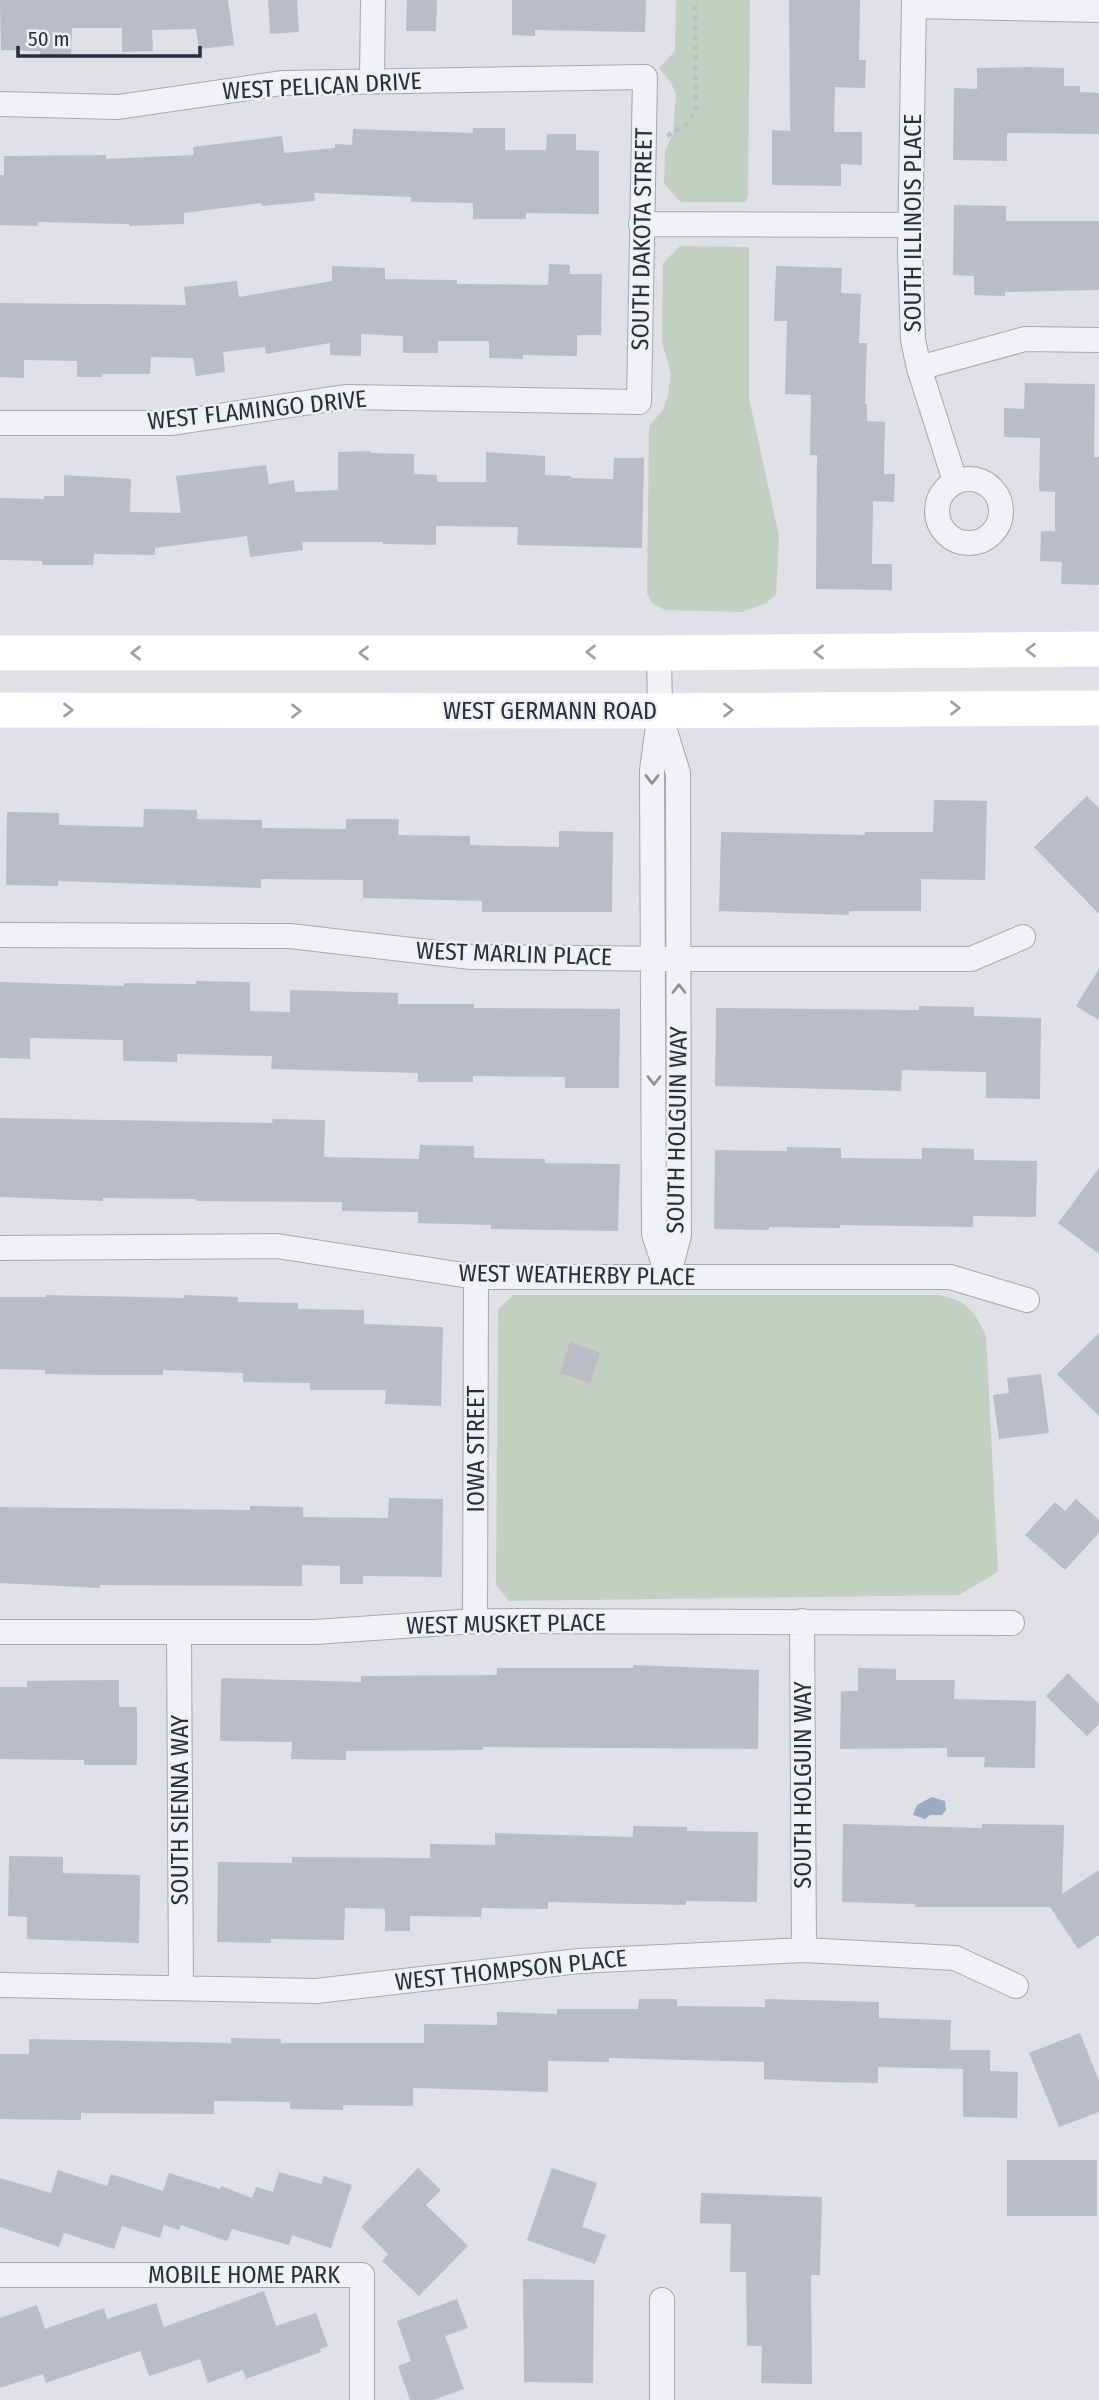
<svg xmlns="http://www.w3.org/2000/svg" width="1099" height="2400" font-family="'Fira Sans Condensed',sans-serif">
	<style>
		.green { fill: #c2d0c1 }
		.water { fill: #9ea9c3 }
		.building { fill: #babcc6 }
		.lines { fill: none; stroke-linecap: round; stroke-linejoin: round }
		.street-casing { stroke: #a5a7b0; stroke-width: 26 }
		.path { stroke: #bdbfc6; stroke-width: 4.5; stroke-dasharray: 5 5; stroke-linecap: butt }
		.street { stroke: #f1f2f6; stroke-width: 24 }
		.secondary { stroke: #fff; stroke-width: 35 }
		.oneway { stroke: #9fa0a7 }
		.oneway2 { stroke: #8e9099 }
		.labels { text-anchor: middle; dominant-baseline: central; stroke-width: 5; stroke-linejoin: round; paint-order: stroke }
		.street-label { font-size: 24px; fill: #2a2d3c; stroke: #eef0f5 }
	</style>
	<rect width="100%" height="100%" fill="#dfe1e7"/>
	<path class="green" d="M676,0H750L748,196L746,202H681L664,184L665,151L673,133L676,94L671,83L659,68L675,51Z
		M680,246L749,247V398L779,536L776,595L766,603L742,612L665,610L652,603L647,593L649,426L663,410L668,395L671,373L662,342L663,263Z
		M513,1295H938C967,1300 974,1310 986,1336L998,1572L959,1595L509,1601L496,1585L498,1309Z"/>
	<path class="water" d="M932,1797L945,1801L946,1810L942,1815H930L925,1819L913,1815L917,1805Z"/>
	<path class="building" d="M0,0H228L234,45L199,49L196,29L152,30L153,51L122,52V28H72L71,56L40,55V51L1,50Z
		M268,0H297L299,32L270,34Z
		M407,0H437L436,31H406Z
		M512,0H646L645,32L535,30V36L512,35Z
		M789,0H860L859,60H866L865,88L835,87L834,132H862V165L841,164V186L772,185V130L790,131Z
		M1029,67L1064,68V86H1080V92L1099,93V134L1007,133V161L953,160L954,88L977,89V68Z
		M473,128H505V150H546L547,134H576V150L599,151V214L526,213V219H473V203L411,202V197L314,193L315,201L262,206L261,203L184,213V224L129,226V224L38,222V226L0,225V175H4V156L106,155V159L194,155L193,147L282,136L284,153L335,148V144L352,145L353,129L473,133Z
		M954,205L1006,206V221H1099V290L1005,292V296L974,295V276L953,275Z
		M549,264L570,265V274H602L601,335H577V356L523,355V359L489,358V341H438V353H403V336L361,334V356L330,355V343L266,354L265,347L223,352L225,372L196,376L193,358L151,357L150,374H102V377H77V361L24,360V378L0,377V303L186,305L184,287L237,281L239,297L332,281V266L385,268V279L457,280V284L548,285Z
		M776,266L842,268L841,293L861,294L859,343H867L865,404H867V421L885,422L884,474H895L894,502L873,501L872,564H892V590L816,589L817,455H810L811,395L785,394L787,321H774Z
		M1025,383L1095,384L1094,457H1099V585L1061,584L1062,562L1040,561L1041,531H1055V492L1039,491L1040,438L1004,437V408L1024,409Z
		M370,451V453L414,454V474L437,475V482H486V452L545,456V475L571,476V478L613,479L614,458H644L642,548L517,545L518,527L436,526V545L383,544V542H302L303,550L250,557L247,536L155,548V555L94,554L93,565H42V561L0,560V498L44,499V496H64V475L131,479L130,512L181,513L176,476L266,465L269,484L294,480L295,492L338,490V452Z
		M1087,796L1099,808V914L1034,847Z
		M934,800L987,801L985,880L921,879V911H849V915L719,911L721,832L865,835V832H933Z
		M144,809L197,810V819L262,820V828L346,829V819H399L398,835L470,836V845L559,847V831L613,832L612,912H482V901L363,898V880L261,879V888L58,881V886L6,885L7,812L59,813V825L143,827Z
		M1099,969V1020L1076,1006Z
		M196,981L250,982V1011L290,1012V990L398,993V1004H474V1008L620,1009L619,1088H565V1077L473,1076V1082H418V1073L271,1069L272,1056L177,1054V1062L123,1061V1040L30,1038V1059L0,1058V982L124,986V983L196,984Z
		M919,1006L974,1007V1016L1041,1018L1040,1099L986,1098V1072L902,1070L901,1091L715,1086L716,1008L919,1010Z
		M0,1118L272,1123L273,1119L325,1120L324,1157L419,1159L420,1145L474,1146V1158L545,1159V1163L620,1164L618,1231L491,1229V1225L418,1223V1212L342,1211V1202L196,1201V1199L103,1198V1201L0,1197Z
		M787,1147L841,1148V1158L922,1159V1148L974,1149V1160L1037,1161L1036,1217L973,1216V1227L840,1225V1228L769,1227V1230L714,1229L715,1150L787,1151Z
		M1099,1168V1254L1058,1223Z
		M46,1295L184,1298V1295L238,1297V1302L298,1303V1309L364,1310V1324L443,1327L441,1406L385,1404L386,1390H310V1383L243,1382V1373L163,1370V1375H103L45,1374V1370L0,1369V1297H46Z
		M1099,1333V1416L1057,1374Z
		M570,1342L600,1353L590,1383L560,1373Z
		M1041,1374L1049,1433L999,1439L993,1395L1009,1393L1007,1378Z
		M389,1498L443,1499L442,1577L363,1576V1584H340V1566L302,1565V1586L100,1585V1588L0,1583V1507L250,1510V1506L303,1507V1517L388,1518Z
		M1076,1499L1099,1520V1533L1065,1570L1025,1535L1055,1502L1065,1511Z
		M633,1665L759,1670L758,1749L483,1747V1750L346,1751V1760L291,1759L292,1742L220,1741L221,1678L361,1682V1676L497,1675V1668H633Z
		M858,1668L896,1669V1680H955L954,1699L1036,1701L1035,1768L984,1767L985,1757H947V1748L840,1749L841,1691H858Z
		M1068,1673L1099,1704V1724L1087,1736L1046,1696Z
		M119,1680V1707H137V1765H84V1760L0,1759V1687H27V1681Z
		M843,1824L982,1828V1824L1064,1825L1062,1894L1099,1870V1935L1078,1949L1050,1907H915V1904L842,1902Z
		M633,1826L687,1827V1831L758,1832L757,1902L686,1901V1905L548,1902V1909L482,1908L481,1917L410,1916V1931H385V1909L345,1908L344,1940L271,1939V1943L217,1942L218,1862L292,1863V1857L430,1858V1844L495,1845V1833L633,1837Z
		M9,1856L63,1857V1873L140,1875L139,1943L27,1939V1917L8,1916Z
		M639,1999H677V2006L765,2007V1999L879,2002V2018L951,2020L950,2050H990V2071L1018,2072L1017,2118L963,2117V2069L878,2067V2083L824,2082L764,2079V2062L609,2058V2062L548,2061V2092L413,2088V2106L343,2105V2110L290,2109V2102L214,2101V2114L81,2113V2120L0,2119V2054H29V2039L231,2043V2038L281,2039V2043H424V2024L497,2025V2012L557,2014V2009H638Z
		M1080,2033L1099,2081V2112L1059,2127L1029,2053Z
		M1007,2160H1097V2216H1007Z
		M418,2168L441,2190L426,2205L468,2246L419,2296L382,2261L388,2254L361,2227Z
		M552,2168L597,2183L582,2227L606,2235L595,2264L527,2240Z
		M58,2170L107,2186L111,2174L163,2191L169,2173L220,2189L221,2186L252,2198L256,2187L273,2192L279,2172L321,2184L324,2176L352,2185L331,2248L292,2235L289,2245L232,2229L227,2241L181,2225L179,2230L164,2225L160,2238L122,2226L114,2249L64,2233L59,2247L0,2227V2178L51,2193Z
		M701,2193L822,2197L820,2275H811L812,2384L761,2383L762,2346H747L746,2272H730L731,2224L700,2223Z
		M523,2279L594,2280L593,2383L524,2382Z
		M264,2291L276,2326L316,2313L328,2346L320,2349L321,2352L246,2379L243,2370L208,2383L200,2359L149,2376L140,2351L46,2383L43,2374L0,2388V2318L37,2305L45,2329L104,2308L107,2319L156,2303L164,2327Z
		M457,2299L468,2328L445,2336L464,2389L433,2400H410L398,2366L411,2361L397,2321Z"/>
	<g class="lines">
		<defs>
			<path id="street" d="M914,0L910,251L913,340L919,368L955,481
				M914,6L1099,10
				M372,80L373,0
				M0,104L118,107L282,83L645,77L639,402L345,397L172,423H0
				M641,224L910,225
				M919,368L1025,339L1099,340
				M937 511a32 32 0 1 1 64 0a32 32 0 1 1-64 0Z
				M659,653L660,711L652,770L654,1234L668,1277
				M662,721L678,773L679,1235L668,1277
				M0,935L290,936L471,957L679,959H971L1023,937
				M0,1248L277,1246L476,1277H950L1027,1300
				M475,1621L476,1277
				M802,1621L804,1950
				M0,1632H315L475,1621L1012,1623
				M179,1633L181,1987
				M0,1985L316,1991L579,1961L804,1950L955,1958L1016,1986
				M0,2275H362V2400
				M662,2400V2300"/>
		</defs>
		<use href="#street" class="street-casing"/>
		<path class="path" d="M667,136L686,125L696,111L695,0"/>
		<use href="#street" class="street"/>
		<path class="secondary" d="M0,653H659L1099,649
			M0,710L627,711L1099,708"/>
	</g>
	<defs><path id="oneway-chevron" d="M-2-3.5L2.5 0L-2 3.5" fill="none" stroke-width="1.6" stroke-linecap="round" stroke-linejoin="round" transform="scale(1.75)"/></defs>
	<g class="oneway">
		<use href="#oneway-chevron" transform="translate(1031 650) rotate(180)"/>
		<use href="#oneway-chevron" transform="translate(591 652) rotate(180)"/>
		<use href="#oneway-chevron" transform="translate(819 652) rotate(180)"/>
		<use href="#oneway-chevron" transform="translate(136 653) rotate(180)"/>
		<use href="#oneway-chevron" transform="translate(364 653) rotate(180)"/>
		<use href="#oneway-chevron" transform="translate(955 708)"/>
		<use href="#oneway-chevron" transform="translate(68 710)"/>
		<use href="#oneway-chevron" transform="translate(728 710)"/>
		<use href="#oneway-chevron" transform="translate(296 711)"/>
	</g>
	<g class="oneway2">
		<use href="#oneway-chevron" transform="translate(652 779) rotate(91)"/>
		<use href="#oneway-chevron" transform="translate(679 989) rotate(-90)"/>
		<use href="#oneway-chevron" transform="translate(654 1080) rotate(90)"/>
	</g>
	<g class="labels">
		<g class="street-label">
			<text transform="translate(322 86) rotate(-3)">WEST PELICAN DRIVE</text>
			<text transform="translate(913 223) rotate(-90)">SOUTH ILLINOIS PLACE</text>
			<text transform="translate(642 239) rotate(-89)">SOUTH DAKOTA STREET</text>
			<text transform="translate(257 410) rotate(-6)">WEST FLAMINGO DRIVE</text>
			<text x="550" y="711">WEST GERMANN ROAD</text>
			<text transform="translate(514 954) rotate(2)">WEST MARLIN PLACE</text>
			<text transform="translate(677 1130) rotate(-89)">SOUTH HOLGUIN WAY</text>
			<text transform="translate(577 1275) rotate(1)">WEST WEATHERBY PLACE</text>
			<text transform="translate(476 1449) rotate(-90)">IOWA STREET</text>
			<text transform="translate(506 1624) rotate(-1)">WEST MUSKET PLACE</text>
			<text transform="translate(803 1785) rotate(-90)">SOUTH HOLGUIN WAY</text>
			<text transform="translate(180 1810) rotate(-90)">SOUTH SIENNA WAY</text>
			<text transform="translate(511 1970) rotate(-6)">WEST THOMPSON PLACE</text>
			<text x="244" y="2275">MOBILE HOME PARK</text>
		</g>
	</g>
	<path d="M18 46v10h182v-10" fill="none" stroke="#2a2d3c" stroke-width="3.5"/>
	<text x="28" y="46" font-size="21" fill="#2a2d3c" stroke="#eef0f5" stroke-width="5" paint-order="stroke">50 m</text>
</svg>
